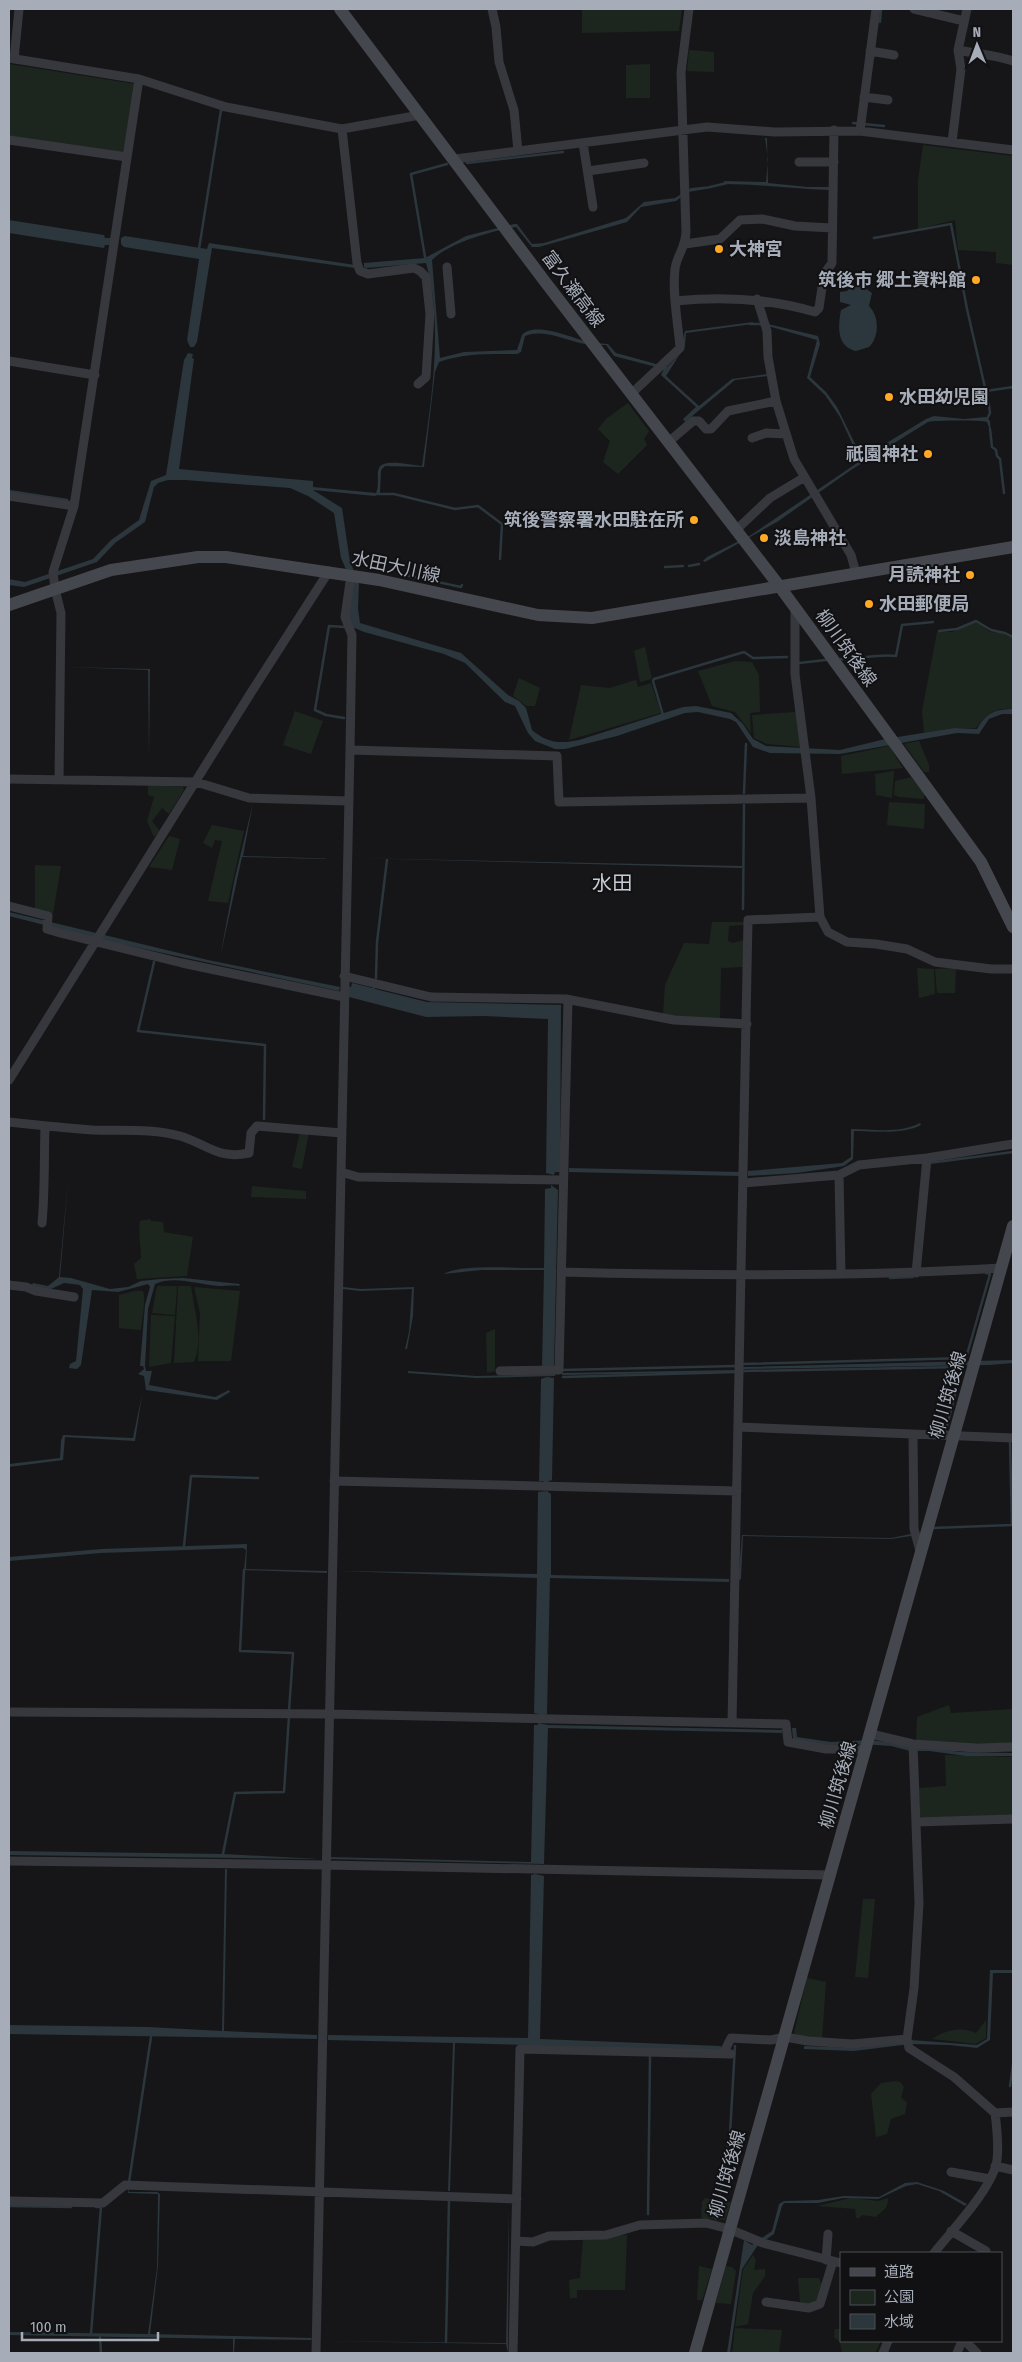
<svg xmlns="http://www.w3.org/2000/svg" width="1022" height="2362" font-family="'Fira Sans Condensed','Noto Sans JP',sans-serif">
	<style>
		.green { fill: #1d261e }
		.water { fill: #2b363d }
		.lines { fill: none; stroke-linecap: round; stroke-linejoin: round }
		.stream { stroke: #2b363d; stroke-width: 2.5 }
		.minor { stroke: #36383d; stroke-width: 9 }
		.secondary { stroke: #44474d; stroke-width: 12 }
		.poi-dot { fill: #ffa927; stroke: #111113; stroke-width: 2 }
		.labels { text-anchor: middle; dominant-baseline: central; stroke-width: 4; stroke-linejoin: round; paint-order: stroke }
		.poi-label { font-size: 18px; font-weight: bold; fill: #a6adb9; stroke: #111113; text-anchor: start }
		.street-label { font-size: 18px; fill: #a6adb9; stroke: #111113 }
		.quarter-label { font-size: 20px; fill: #c8ccd5; stroke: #111113 }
	</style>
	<rect width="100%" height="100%" fill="#161618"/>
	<path class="green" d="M582,9H682L679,31L582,33Z
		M689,50L714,52V72L687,71Z
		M9,64L135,84L124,154L9,137Z
		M650,64V98H626V65Z
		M923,145L1013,156V265L996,263V252L958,250L955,220L918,229V180Z
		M628,403L649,431L644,439L647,445L618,474L603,462L610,441L598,429L607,418Z
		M976,622L990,632L1004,633L1013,638V709C994,707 987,714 976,728H953L924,733L922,711L937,632H952Z
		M645,647L652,679L640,682L634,651Z
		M735,661L752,662L759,675L760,712L750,713L751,733L735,712L712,706L698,671Z
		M519,678L540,688L535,706H526L513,696Z
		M636,680L638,687L651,683L661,713L569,740L581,685L609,688Z
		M295,711L323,721L311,754L283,745Z
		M796,712L801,747L767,744L754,738L752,715Z
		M919,741L929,765V772H924L904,744Z
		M889,746L903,768L842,774L841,756Z
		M894,771L892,798L876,795L875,774Z
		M911,777L924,793V799L899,797L894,795L895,781Z
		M148,785L183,787L184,790L169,814L162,808L152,821L160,831L154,837L147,821L154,797L148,795Z
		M889,802L925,804L924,829L887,825Z
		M212,825L244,831L228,903L208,901L222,841L215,840L212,848L203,843Z
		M169,836L180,839L172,870L149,867Z
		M35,865L61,866L53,914L35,909Z
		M712,922H746L745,925L729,926L728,941L733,943L744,940V967L721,968L720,1020L682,1018L663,1014L665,985L684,943L709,944Z
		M917,968L934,969L935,994L919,998Z
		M956,968L955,993H937L935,969Z
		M300,1132H309L302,1169L292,1167Z
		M252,1186L306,1191V1199L251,1197Z
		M150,1219L151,1221L163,1222L164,1232L193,1237L187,1276L137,1279L134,1264L141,1258C141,1245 138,1233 140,1221Z
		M157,1286H177L175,1315L152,1313Z
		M178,1286H191C194,1309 204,1340 194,1362L174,1363Z
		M194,1287L240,1291L231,1361H198L200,1313Z
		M135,1291H143C146,1299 142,1320 141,1330L119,1328V1295Z
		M151,1315L175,1316L171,1363L149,1367Z
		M495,1329V1371L487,1373L486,1333Z
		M949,1705L951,1713L1013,1709V1745L916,1740L917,1717Z
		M945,1755L1013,1757V1817L926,1819L920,1816L919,1788L946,1786Z
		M863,1899H875L868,1978L855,1977Z
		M807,1978L826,1982L822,2040L796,2036L794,2033Z
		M986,2020V2038L976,2044L932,2039C945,2030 961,2026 976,2033Z
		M895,2081L900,2082L904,2087L901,2097L907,2103L905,2114L891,2119L887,2134L876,2137L871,2094L881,2083Z
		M705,2198L731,2202L725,2220L701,2218L702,2202Z
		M851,2198L878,2201L888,2198C888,2210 883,2209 876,2217L862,2215L859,2218H856L855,2209L817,2206Z
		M627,2235L625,2290H577V2298H570L569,2280L580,2278L583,2238Z
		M753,2255L756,2260L754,2270L765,2269V2276L753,2293L748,2324L735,2327L743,2269Z
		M699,2266L712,2269L702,2300H697Z
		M726,2266L732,2267L736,2271L731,2304L716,2303Z
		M798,2278H819L823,2286L817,2300L811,2304L800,2302Z
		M735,2328L782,2330L779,2353H732Z
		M835,2329H841V2341H881L875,2353H842L840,2342L834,2337Z"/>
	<path class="water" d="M765,138H767L768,183L808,187H830L829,190C793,189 759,184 724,184V181L766,182L768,159Z
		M711,186L712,188L688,192L676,201L641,207L627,222L539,247H532L516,227C492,231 449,243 432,260L440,358L464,352L517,350L522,335C533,322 568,336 581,340C590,343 600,343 608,344L616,353L667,367L679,355L685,331L753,322V324L686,333L685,346L666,376L699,406L732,379L767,374L768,376L735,380L685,422L683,419L696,407L661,375L664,369L614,356L606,345C599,345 592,345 585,344C568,341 543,328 525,336L521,352L517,354C490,354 464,353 439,362L435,372L424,467L385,466L381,470L380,493L375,496L313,490L342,508L350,562L359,582L358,609L360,623L461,653L508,695L519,701L526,708L532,730C547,743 560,744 579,740L683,707L696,706L731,713L743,724L753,739L766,746L840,750L885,739L954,728L977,729C986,713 995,709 1013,709V714H1002L989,719L979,734L957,733L840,754L770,753L753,747L736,722L730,719L698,712L685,713L617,736L565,749H555L535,741L528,733L515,706L505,702L465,663L444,654L364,632L352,627L347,616L352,583L341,558L334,513L308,496L290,488L185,480H168L158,483L154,487L145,522L115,543L97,562L24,587L9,585V579L25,582L93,559L111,540L139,520L151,481L166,475L184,360L188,353L193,354L192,358L194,359L179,469L313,481V487L376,493C380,485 376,476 379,468C383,458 412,465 422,466C431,402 444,326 426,263L366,268L364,267V263L425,258L466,236L514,224H517L532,244L544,243L626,218L644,202L675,198L691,188Z
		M9,220L104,235L105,238H111L110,245H105L104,248L9,233Z
		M125,236L207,249L209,243L355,265V268L212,248L197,342L194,347H190L187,340L199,259L124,247L121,244V238Z
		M860,278L866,280L865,288L872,293L869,306C879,316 880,336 869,347L856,351C836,346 838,326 841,310L851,305L840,302V292L847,291L852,286H859Z
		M768,324L818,336L820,344L810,377L826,392L837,407L862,458L926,419L934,416L964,419L986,417L990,421L991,433L987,422C984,420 933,420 928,422L851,470L777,522L705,562L703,561L707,557L751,535L860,461L840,417L825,395L807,378L817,340L768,326Z
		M65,667L150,669L149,757L148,670Z
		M253,803L243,856L343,859L242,857L220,958L234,882Z
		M352,858L742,866V868Z
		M9,912L208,960L340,987L339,991L107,941L9,916Z
		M352,983L372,988L374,986L375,989L427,1002L561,1005L560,1172H555L554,1175L546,1173L548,1019L484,1016L426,1017L349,997L348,987H351Z
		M920,1123L921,1125C901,1135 876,1131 854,1131L853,1159L844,1166L797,1173L748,1176V1171L842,1163L851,1157V1129C873,1129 899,1134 920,1123Z
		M569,1168L739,1172V1176L569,1172Z
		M68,1180L60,1277L71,1278L110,1289L128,1287L141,1281L160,1279L183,1278L240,1284L239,1286C232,1285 226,1286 219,1286C199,1285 174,1275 155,1284L148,1309L145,1366L146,1371H152L149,1385L215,1397L229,1390L230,1392L217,1400L146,1390L144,1376L138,1374L144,1369L143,1366H140L145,1305L150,1287L148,1284L118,1292L92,1290L81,1365L77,1369L69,1368L70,1364L76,1361L83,1289L80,1285L64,1283L49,1290L31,1287L33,1283L48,1286L59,1277Z
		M551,1185L558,1190L554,1367H542L544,1270H481L444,1274C461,1263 521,1269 544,1268L545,1189L551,1188Z
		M343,1287L361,1289L414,1287L413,1316L407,1349H405L409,1332L412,1289L360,1291L343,1289Z
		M1013,1360V1363L989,1365L743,1369L734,1372L562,1375V1373L735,1370L744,1367Z
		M408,1371L476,1376L555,1374V1376L476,1378L408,1373Z
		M547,1377L554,1378L552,1480L544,1483V1481H539L541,1379Z
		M142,1395L135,1441L65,1437L63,1460L9,1467V1464L60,1458L61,1441L63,1435L133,1438Z
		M547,1491L551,1494V1575L729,1579V1582L550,1578L547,1714L543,1715L534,1713L537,1578L339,1571L537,1574L538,1492Z
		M911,1534V1536L891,1539L743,1536L741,1579L738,1581L742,1535L891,1538Z
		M247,1544L246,1569L327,1571V1573L244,1570L246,1550L243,1548L101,1553L9,1561V1557L102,1549Z
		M538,1723L548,1725L782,1730V1733L548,1728L544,1864L329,1859V1857L531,1862L534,1725H538Z
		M792,1728H796L797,1737L831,1742L871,1740L960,1752L1013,1753V1756H966L929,1751H910L891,1746L861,1744L829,1745L796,1741L793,1739Z
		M9,1851L223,1854L320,1859L9,1855Z
		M225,1869H227L224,2031L317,2035V2039L9,2034V2025L148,2027L222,2031Z
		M535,1874L544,1876L540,2039L721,2046V2050L455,2043L450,2191H448L453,2043L328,2040V2035L528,2038L531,1875Z
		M990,1970H1013V1973H993L990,2040L977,2048L949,2045L911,2044L854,2051L804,2049V2046L858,2048L911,2040L977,2045L987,2039Z
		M917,2182L944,2191L967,2204L965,2206L939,2191L917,2184L906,2186L878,2199L843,2198L818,2203H784L782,2206L774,2234L758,2245L742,2269L730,2353H727L744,2240L752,2245L772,2231L779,2204L784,2201L818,2200L844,2196L879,2197L905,2183Z
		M128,2189L129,2192H157L160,2194L158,2266L150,2334L312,2338L311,2340L235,2339L234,2353H233V2339L9,2335V2332L148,2334L157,2268L158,2194L128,2193Z
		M509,2206L508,2353L506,2344L320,2341L506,2343Z"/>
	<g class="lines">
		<path class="stream" d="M880,22L881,9
			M853,123L884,126
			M467,163L563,152
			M710,187L727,183
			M874,238L951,224L967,309L989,405L990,413L987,419
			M199,249L221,110H224
			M427,258L425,257L411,174L447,164
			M750,324H762
			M986,391L1013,387
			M990,429L992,447L996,450L997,456L1000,459L1004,493
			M9,491L67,500
			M377,494H394L455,509L478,506L502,524L500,559
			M689,566L699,564
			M665,567L683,566
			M405,575L461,587L462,585
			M939,631L957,629L976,621L991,630L1005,633L1013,637
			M841,659C860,659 877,654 896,656L902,625L933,622
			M799,663L826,660
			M663,715L653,681L654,679L744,652L753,658L787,657
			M344,718L326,715L315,710L329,626L345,627
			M744,793L746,744
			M743,909L744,805
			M154,962L138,1031L265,1045L264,1119
			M376,978L377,942L387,860
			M929,1163L1013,1152
			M890,1278L913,1277
			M741,1364L966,1358L990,1274L986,1273
			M562,1370L736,1366
			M742,1371L962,1367L946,1430
			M563,1377L737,1372
			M933,1528L1012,1525L1010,1441
			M184,1546L191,1476L258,1478
			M244,1570L240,1651L293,1653L289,1711
			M223,1854L235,1793L284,1792L289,1716
			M1010,2086L1013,2065
			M129,2182L151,2037
			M9,2206L71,2207
			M648,2214L650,2056
			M716,2219L730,2134L735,2046
			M91,2334L100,2219L101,2207H96
			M100,2337L101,2353
			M446,2342L449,2201"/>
		<path class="minor" d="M492,9L496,27L499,62L514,110L518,151
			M914,9L964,21
			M958,50C977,54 995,55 1013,61
			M870,51L894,55
			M9,58L139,79L226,107L342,129L420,115
			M14,59L19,9
			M864,97L888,100
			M342,129L357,263L360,271L368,274L414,268L420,271L426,277L430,314L426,377L418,384
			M860,131L876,9
			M9,140L127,157
			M952,142L961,69L958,50L967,9
			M583,143L593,207
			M455,159L707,127L774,132L860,131L1013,150
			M799,162H834
			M588,171L644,163
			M685,244L720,239L740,220L762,219L795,226L832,228
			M447,267L451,314
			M757,299L767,331L768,357L776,401L794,459L851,555L856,573
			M675,301C723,296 768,298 815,312L819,308L824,274L832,263L834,130
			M9,361L95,375
			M631,394L680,348C678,322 672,294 675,269C677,254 685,250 686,232L681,72L689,9
			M752,438L766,433L786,434
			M672,439L693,421H699L706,429H711L728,411L776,401
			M9,496L74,506
			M735,531L770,498L803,478
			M795,608V674L811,798L820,917L828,932L847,942L876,944L907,949L935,962L991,969H1013
			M350,750L557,756L559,802L811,798
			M9,779L196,782L249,798L348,801
			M59,780L61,613L55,589L53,572L74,506L139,79
			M9,906L48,916L47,929L60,933L182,963L344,997
			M344,976L431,997L566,999L674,1020L747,1024
			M9,1080L252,691L329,571
			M9,1122C37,1125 65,1128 93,1130C122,1131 152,1128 180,1136C207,1144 218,1160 249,1153L251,1133L257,1126L342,1133
			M341,1172L358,1177L562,1180
			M839,1175L841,1274
			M744,1183L839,1175L859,1165L927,1158L1013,1144
			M42,1223C45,1190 44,1159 45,1126
			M561,1272C708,1276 854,1277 1001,1268
			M916,1273L927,1158
			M9,1285L26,1287L36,1291L74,1297
			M500,1371L559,1370L568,1000
			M738,1427L1013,1438
			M913,1435L914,1529L920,1551
			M334,1481L737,1491
			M9,1712L330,1714L786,1724L788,1742L826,1749H867
			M732,1723L748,920L820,917
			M871,1734L913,1744L978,1748L1013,1747
			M913,1744L919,1903L914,1988L907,2039L909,2048L954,2077L995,2113C997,2129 999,2144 997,2160C993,2188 952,2230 934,2253
			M916,1822L1013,1819
			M9,1861L326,1865L831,1875
			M723,2054L731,2038L771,2040L785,2037L808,2041L853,2044L907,2039
			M995,2113L1013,2112
			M995,2166L1013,2170
			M951,2172L990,2179
			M9,2201L103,2203L125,2185L517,2199
			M951,2231L986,2251
			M516,2241L533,2242L549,2236L606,2235L640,2225L706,2223L729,2229L763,2243L841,2263
			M826,2260L828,2234
			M766,2302L809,2308L820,2304L833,2261
			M965,2341L977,2353
			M316,2353L350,750L352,635L345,617L350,582
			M513,2353L520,2049L731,2054
			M883,2353L888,2341
			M957,2353L962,2341"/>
		<path class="secondary" d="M340,9L546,283L780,587L895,744L981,862L1013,927
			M9,605L111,570L198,557H226L379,580L538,615L592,618L1013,547
			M695,2353L1013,1226"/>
	</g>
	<g class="poi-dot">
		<circle cx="719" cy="249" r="5"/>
		<circle cx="976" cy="280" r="5"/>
		<circle cx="889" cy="397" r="5"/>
		<circle cx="928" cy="454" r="5"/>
		<circle cx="694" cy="520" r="5"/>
		<circle cx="764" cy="538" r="5"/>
		<circle cx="970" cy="575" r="5"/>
		<circle cx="869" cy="604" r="5"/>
	</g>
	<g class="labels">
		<g class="poi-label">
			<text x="729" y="249">大神宮</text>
			<text x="966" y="280" text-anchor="end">筑後市 郷土資料館</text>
			<text x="899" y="397">水田幼児園</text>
			<text x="918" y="454" text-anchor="end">祇園神社</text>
			<text x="684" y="520" text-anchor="end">筑後警察署水田駐在所</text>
			<text x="774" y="538">淡島神社</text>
			<text x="960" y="575" text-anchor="end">月読神社</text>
			<text x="879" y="604">水田郵便局</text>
		</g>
		<g class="street-label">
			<text transform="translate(573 289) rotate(53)">富久瀬高線</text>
			<text transform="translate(396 567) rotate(12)">水田大川線</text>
			<text transform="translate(846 648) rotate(54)">柳川筑後線</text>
			<text transform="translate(948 1395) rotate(-74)">柳川筑後線</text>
			<text transform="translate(838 1785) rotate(-74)">柳川筑後線</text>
			<text transform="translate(727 2174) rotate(-74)">柳川筑後線</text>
		</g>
		<g class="quarter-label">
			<text x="612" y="883">水田</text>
		</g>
	</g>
	<rect width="1022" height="2362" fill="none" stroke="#a6adb9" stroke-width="20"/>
	<rect x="840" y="2252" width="162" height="90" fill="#111113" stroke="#4d4f55"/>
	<rect x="850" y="2268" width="25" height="8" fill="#44474d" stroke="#4d4f55"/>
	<text x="884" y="2277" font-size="15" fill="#a6adb9">道路</text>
	<rect x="850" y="2290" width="25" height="15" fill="#1d261e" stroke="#4d4f55"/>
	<text x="884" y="2302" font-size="15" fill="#a6adb9">公園</text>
	<rect x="850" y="2314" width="25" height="15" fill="#2b363d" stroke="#4d4f55"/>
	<text x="884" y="2327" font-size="15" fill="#a6adb9">水域</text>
	<g transform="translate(977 45) rotate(359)" stroke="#111113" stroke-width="4" paint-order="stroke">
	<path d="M0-4L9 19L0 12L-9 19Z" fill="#a6adb9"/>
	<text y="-8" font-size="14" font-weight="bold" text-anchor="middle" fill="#a6adb9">N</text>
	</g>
	<path d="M22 2332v8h136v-8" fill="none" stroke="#a6adb9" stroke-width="2.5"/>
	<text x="30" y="2332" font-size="15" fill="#a6adb9" stroke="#111113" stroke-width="4" paint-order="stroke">100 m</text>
</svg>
